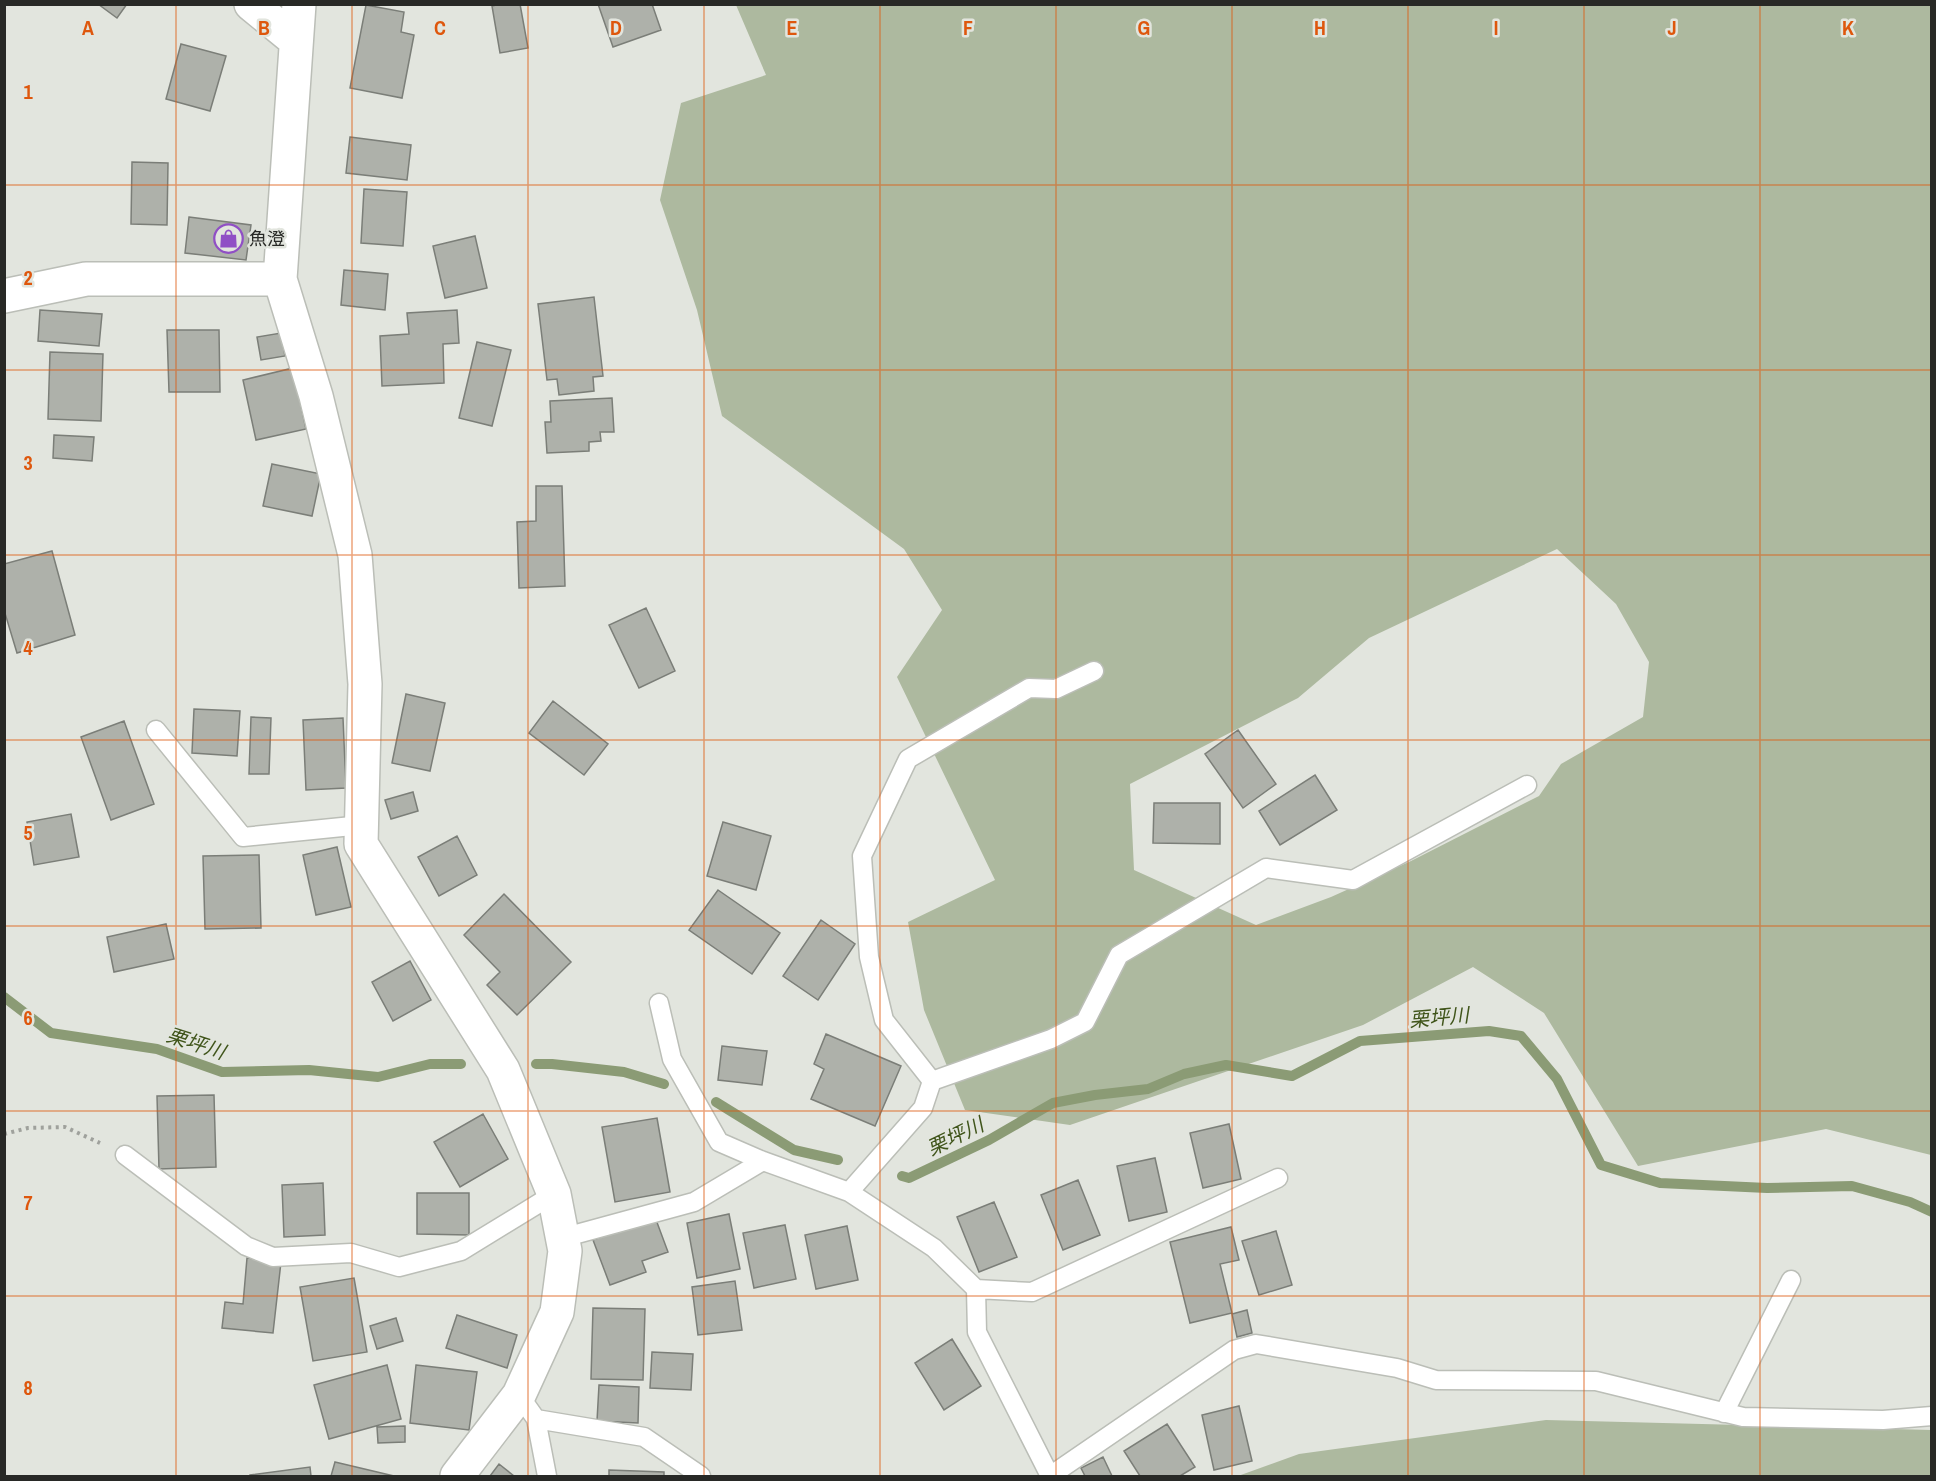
<svg xmlns="http://www.w3.org/2000/svg" width="1936" height="1481" font-family="'Archivo Narrow','Noto Sans JP',sans-serif">
	<style>
		.green { fill: #adb99f; fill-rule: evenodd }
		.lines { fill: none; stroke-linecap: round; stroke-linejoin: round }
		.stream { stroke: #8b9b75; stroke-width: 10 }
		.building { fill: #aeb1aa; stroke: #7b7e78; stroke-width: 1.5 }
		.lane-casing { stroke: #bbbeb7; stroke-width: 21 }
		.street-casing { stroke: #bbbeb7; stroke-width: 36 }
		.path { stroke: #9fa19c; stroke-width: 4; stroke-dasharray: 3 4.5; stroke-linecap: butt }
		.lane { stroke: #fff; stroke-width: 18 }
		.street { stroke: #fff; stroke-width: 33 }
		.grid { fill: none; stroke: #de570d; stroke-width: 1.5; stroke-opacity: 0.55 }
		.labels { text-anchor: middle; dominant-baseline: central; stroke-width: 5; stroke-linejoin: round; paint-order: stroke }
		.poi-label { font-size: 18px; fill: #282926; stroke: #e2e5de; text-anchor: start }
		.water-label { font-size: 20px; font-style: italic; fill: #40551b; stroke: #e2e5de }
		.grid-label { font-size: 20px; text-anchor: middle; font-weight: bold; fill: #de570d; stroke: #e2e5de; stroke-width: 5; stroke-linejoin: round; paint-order: stroke }
	</style>
	<rect width="100%" height="100%" fill="#e2e5de"/>
	<path class="green" d="M736,5H1931V1155L1826,1129L1638,1166L1544,1013L1473,967L1363,1025L1070,1125L965,1110L924,1010L908,922L995,880L897,677L942,610L904,549L722,416L697,310L660,200L681,103L766,75ZM1557,549L1616,604L1649,662L1643,717L1561,764L1539,796L1411,861L1331,897L1256,925L1134,870L1130,784L1298,698L1369,638Z
		M1546,1420L1931,1430V1476H1238L1299,1454Z"/>
	<g class="lines">
		<path class="stream" d="M4,997L51,1033L157,1049L222,1072L309,1070L378,1077L430,1064H461
			M536,1064H552L624,1072L664,1084
			M716,1102L794,1150L838,1160
			M902,1176L909,1178L989,1140L1053,1103L1095,1095L1148,1089L1184,1074L1226,1065L1292,1076L1360,1041L1489,1031L1521,1036L1557,1079L1601,1165L1660,1183L1767,1188L1852,1186L1910,1202L1932,1212"/>
	</g>
	<path class="building" d="M98,4H127L117,18Z
		M501,4H520L528,48L500,53L492,6Z
		M598,4H652L661,30L613,47Z
		M366,5L404,12L401,32L414,35L402,98L350,88Z
		M181,44L226,56L210,111L166,99Z
		M350,137L411,145L407,180L346,173Z
		M132,162L168,163L167,225L131,224Z
		M364,189L407,192L403,246L361,243Z
		M189,217L251,225L246,260L185,253Z
		M475,236L487,288L445,298L433,246Z
		M344,270L388,274L385,310L341,305Z
		M594,297L603,376L593,377L594,391L559,395L557,379L547,380L538,304Z
		M40,310L102,314L99,346L38,341Z
		M457,310L459,343L443,344L444,383L382,386L380,336L409,334L407,313Z
		M167,330H219L220,392H169Z
		M281,333L285,356L261,360L257,337Z
		M477,342L511,350L492,426L459,418Z
		M50,352L103,354L101,421L48,419Z
		M293,368L306,429L256,440L243,380Z
		M612,398L614,432H600L601,441L589,442V451L547,453L545,422H551L550,401Z
		M54,435L94,437L92,461L53,458Z
		M272,464L321,474L312,516L263,506Z
		M536,486H562L565,586L519,588L517,522L536,521Z
		M52,551L75,635L17,653L4,610V564Z
		M646,608L675,671L639,688L609,625Z
		M406,694L445,703L430,771L392,763Z
		M553,701L608,744L584,775L529,733Z
		M194,709L240,711L237,756L192,753Z
		M251,717L271,718L269,774H249Z
		M343,718L346,788L306,790L303,720Z
		M124,721L154,804L111,820L81,737Z
		M1238,730L1276,784L1243,808L1205,754Z
		M1315,775L1337,810L1280,845L1259,811Z
		M413,792L418,811L391,819L385,800Z
		M1154,803H1220V844L1153,843Z
		M71,814L79,857L34,865L27,822Z
		M723,822L771,836L756,890L707,876Z
		M457,836L477,875L439,896L418,857Z
		M337,847L351,907L316,915L303,855Z
		M259,855L261,928L205,929L203,856Z
		M718,890L780,933L752,974L689,930Z
		M504,894L571,962L517,1015L487,985L500,972L464,935Z
		M821,920L855,944L818,1000L783,976Z
		M166,924L174,959L114,972L107,937Z
		M410,961L431,1000L393,1021L372,982Z
		M826,1034L901,1066L875,1126L811,1099L824,1069L814,1064Z
		M722,1046L767,1051L762,1085L718,1080Z
		M214,1095L216,1167L159,1169L157,1096Z
		M483,1114L508,1159L460,1187L434,1142Z
		M657,1118L670,1192L615,1202L602,1127Z
		M1229,1124L1241,1179L1203,1188L1190,1133Z
		M1155,1158L1167,1212L1129,1221L1117,1166Z
		M1078,1180L1100,1235L1063,1250L1041,1195Z
		M323,1183L325,1235L284,1237L282,1185Z
		M417,1193H469V1235L417,1234Z
		M994,1202L1017,1257L979,1272L957,1217Z
		M729,1214L740,1269L697,1278L687,1223Z
		M655,1217L668,1252L642,1261L646,1272L610,1285L593,1240Z
		M785,1225L796,1279L754,1288L743,1233Z
		M847,1226L858,1280L816,1289L805,1235Z
		M1231,1227L1239,1260L1220,1264L1232,1313L1190,1323L1170,1242Z
		M1276,1231L1292,1285L1259,1295L1242,1241Z
		M247,1258L281,1262L273,1333L222,1328L225,1302L243,1304Z
		M354,1278L367,1352L313,1361L300,1287Z
		M735,1281L742,1330L698,1335L692,1287Z
		M593,1308L645,1309L643,1380L591,1379Z
		M1247,1310L1252,1333L1237,1337L1232,1314Z
		M457,1315L517,1335L507,1368L446,1348Z
		M396,1318L403,1341L377,1349L370,1326Z
		M952,1339L981,1386L944,1410L915,1363Z
		M652,1352L693,1354L691,1390L650,1388Z
		M387,1365L401,1419L329,1439L314,1385Z
		M416,1365L477,1372L469,1430L410,1423Z
		M599,1385L639,1387L638,1423L597,1421Z
		M1239,1406L1252,1461L1214,1470L1202,1415Z
		M1167,1424L1195,1467L1180,1476H1140L1124,1451Z
		M405,1426V1442L378,1443L377,1427Z
		M1103,1457L1112,1476H1085L1081,1468Z
		M335,1462L394,1476H331Z
		M499,1464L514,1476H490Z
		M310,1467L311,1476H250V1475Z
		M609,1470L664,1472V1476H609Z"/>
	<g class="lines">
		<defs>
			<path id="lane" d="M156,730L243,837L362,825
				M659,1003L672,1059L719,1142L763,1161L849,1192L934,1248L976,1289L977,1332L1050,1476
				M932,1081L1051,1039L1085,1022L1119,955L1266,868L1353,880L1527,785
				M125,1155L246,1246L273,1257L351,1253L399,1267L461,1251L554,1194
				M849,1192L923,1108L932,1081L884,1020L869,957L862,856L908,759L1029,688L1056,689L1094,671
				M562,1238L694,1202L763,1161
				M976,1289L1032,1292L1278,1178
				M519,1395L536,1419L644,1437L701,1476
				M1724,1413L1791,1280
				M536,1419L547,1476
				M1050,1476L1234,1350L1256,1344L1397,1368L1436,1380L1596,1381L1743,1417L1883,1420L1932,1416"/>
			<path id="street" d="M251,4L295,40
				M299,4L280,279L316,396L355,555L365,684L361,844L503,1070L554,1194L565,1251L557,1312L519,1395L457,1476
				M4,296L86,279H280"/>
		</defs>
		<use href="#lane" class="lane-casing"/>
		<use href="#street" class="street-casing"/>
		<path class="path" d="M4,1134L28,1128L65,1127L100,1143"/>
		<use href="#lane" class="lane"/>
		<use href="#street" class="street"/>
	</g>
	<path class="grid" d="M176,4V1476M352,4V1476M528,4V1476M704,4V1476M880,4V1476M1056,4V1476M1232,4V1476M1408,4V1476M1584,4V1476M1760,4V1476M4,185H1932M4,370H1932M4,555H1932M4,740H1932M4,926H1932M4,1111H1932M4,1296H1932"/>
	<defs>
		<symbol id="shop-ring" viewBox="-11 -11 22 22"><circle r="9.5" fill="#e2e5de" stroke="#904fc5" stroke-width="1.5"/><path d="M-5-2.5h2.3a2.7 3.5 0 0 1 5.4 0H5L5.5 6h-11ZM-1.5-2.5h3a1.5 2.3 0 0 0-3 0Z" fill="#904fc5"/></symbol>
	</defs>
	<g fill-rule="evenodd">
		<use href="#shop-ring" x="212" y="222" width="33" height="33"/>
	</g>
	<g class="labels">
		<g class="poi-label">
			<text x="249" y="238">魚澄</text>
		</g>
		<g class="water-label">
			<text transform="translate(1439 1017) rotate(-5)">栗坪川</text>
			<text transform="translate(196 1043) rotate(18)">栗坪川</text>
			<text transform="translate(955 1136) rotate(-26)">栗坪川</text>
		</g>
	</g>
	<g class="grid-label">
		<text x="88" y="35">A</text>
		<text x="264" y="35">B</text>
		<text x="440" y="35">C</text>
		<text x="616" y="35">D</text>
		<text x="792" y="35">E</text>
		<text x="968" y="35">F</text>
		<text x="1144" y="35">G</text>
		<text x="1320" y="35">H</text>
		<text x="1496" y="35">I</text>
		<text x="1672" y="35">J</text>
		<text x="1848" y="35">K</text>
		<text x="28" y="99">1</text>
		<text x="28" y="285">2</text>
		<text x="28" y="470">3</text>
		<text x="28" y="655">4</text>
		<text x="28" y="840">5</text>
		<text x="28" y="1025">6</text>
		<text x="28" y="1210">7</text>
		<text x="28" y="1395">8</text>
	</g>
	<rect width="1936" height="1481" fill="none" stroke="#282926" stroke-width="12"/>
</svg>
